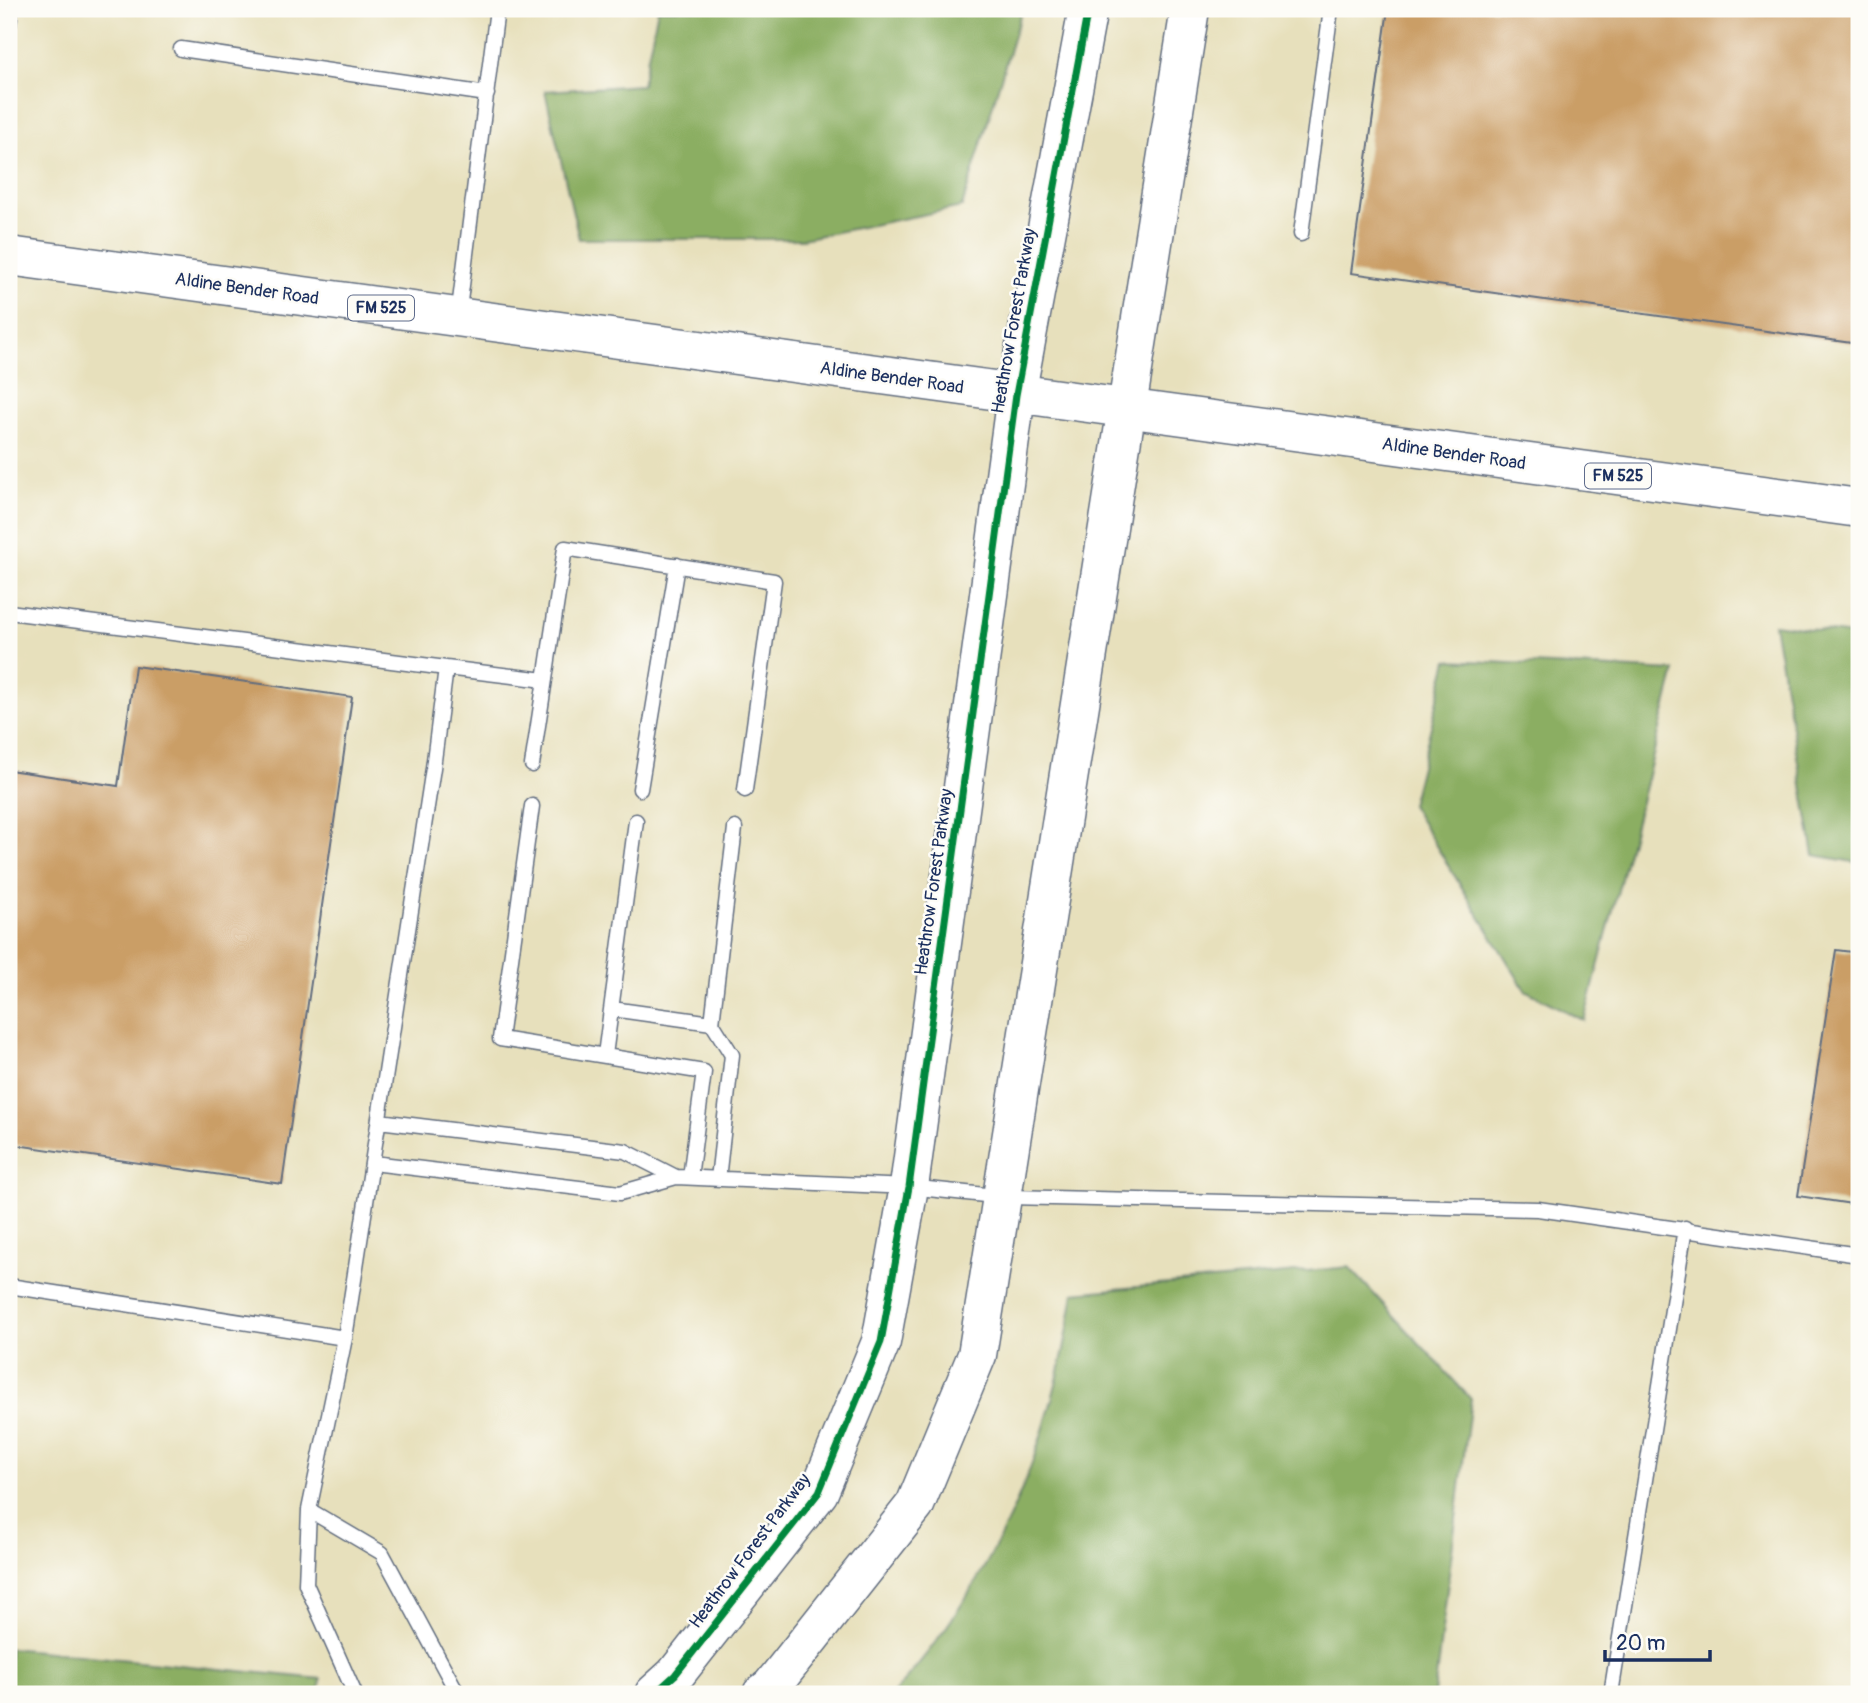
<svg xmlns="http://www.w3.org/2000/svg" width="1868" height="1703" font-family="Pangolin,sans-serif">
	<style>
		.forest { fill: #8bae62; stroke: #536e60; stroke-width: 2 }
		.building { fill: #ca9e66 }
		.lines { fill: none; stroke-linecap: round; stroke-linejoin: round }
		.lane-casing { stroke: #626d7f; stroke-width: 17 }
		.secondary-casing { stroke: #626d7f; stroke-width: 41 }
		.primary-casing { stroke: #626d7f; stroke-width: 41 }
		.lane { stroke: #fff; stroke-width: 14 }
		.secondary { stroke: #fff; stroke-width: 38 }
		.primary { stroke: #fff; stroke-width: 38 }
		.cycleway-casing { stroke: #fdfcf7; stroke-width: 11 }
		.cycleway { stroke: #00873e; stroke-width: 7 }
		.labels { text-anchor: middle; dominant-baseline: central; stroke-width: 5; stroke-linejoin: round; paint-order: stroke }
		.shield { fill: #fdfcf7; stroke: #5f6c8c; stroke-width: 2 }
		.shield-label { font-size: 16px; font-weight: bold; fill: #1b2f5e }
		.street-label { font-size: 18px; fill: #1b2f5e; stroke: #fdfcf7 }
	</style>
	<rect width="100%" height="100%" fill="#fdfcf7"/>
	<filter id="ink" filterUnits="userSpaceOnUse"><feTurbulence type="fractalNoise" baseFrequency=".0143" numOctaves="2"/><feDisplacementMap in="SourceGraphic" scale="14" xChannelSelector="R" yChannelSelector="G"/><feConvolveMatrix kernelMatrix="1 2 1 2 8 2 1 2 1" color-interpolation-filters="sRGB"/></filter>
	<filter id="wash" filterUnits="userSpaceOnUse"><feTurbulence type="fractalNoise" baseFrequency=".00686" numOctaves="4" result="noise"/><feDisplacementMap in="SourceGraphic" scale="28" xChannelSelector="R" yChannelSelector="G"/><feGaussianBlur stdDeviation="1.57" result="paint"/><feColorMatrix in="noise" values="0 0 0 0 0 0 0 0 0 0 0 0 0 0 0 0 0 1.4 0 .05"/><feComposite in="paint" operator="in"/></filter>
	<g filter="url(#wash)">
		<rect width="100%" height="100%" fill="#e7e0bc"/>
		<path class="forest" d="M658,9H1022L962,207L802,239H579L545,91L642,85Z
			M1774,624L1859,636V863L1814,855Z
			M1448,660L1675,671L1584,1021L1525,990L1411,805Z
			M1349,1267L1471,1399L1434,1694H893C998,1577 1051,1447 1074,1293Z
			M9,1648L321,1679L319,1694H9Z"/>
		<g id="blocks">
			<path class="building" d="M1388,9H1859V344L1351,273Z
				M135,666L352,697L282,1184L9,1144V770L118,786Z
				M1836,950L1859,953V1205L1798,1196Z"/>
		</g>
	</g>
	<g filter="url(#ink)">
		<use href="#blocks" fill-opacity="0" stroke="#626d7f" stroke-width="2"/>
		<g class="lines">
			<defs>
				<path id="lane" d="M9,25L11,9
					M181,49L487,94
					M1301,234L1331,9
					M458,317L497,9
					M9,612L446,668L433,768L345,1338
					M446,668L545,680
					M532,765L565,548L774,581L745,790
					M640,789L677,565
					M532,806L500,1039L704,1072L690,1177
					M612,1009L712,1023
					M605,1055L636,821
					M379,1121L625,1151L676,1177
					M373,1163L620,1193L676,1177L909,1187L1004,1197L1538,1209L1859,1255
					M718,1179L732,1055L712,1023L735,828
					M9,1286L345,1338L309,1510L306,1584L355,1694
					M309,1510L382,1553L458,1694
					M1611,1694L1685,1228"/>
				<path id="secondary" d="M654,1694L675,1675L819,1492L881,1342L909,1187L1016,395L1088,9
					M762,1694L771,1687L915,1505L977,1355L1190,9"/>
				<path id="primary" d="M9,256L1859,508"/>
			</defs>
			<use href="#lane" class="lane-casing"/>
			<use href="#secondary" class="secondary-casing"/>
			<use href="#primary" class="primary-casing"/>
			<use href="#lane" class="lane"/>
			<use href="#secondary" class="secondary"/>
			<use href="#primary" class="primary"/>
			<defs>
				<path id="cycleway" d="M654,1694L675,1675L819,1492L881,1342L909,1187L1016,395L1088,9"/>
			</defs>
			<use href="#cycleway" class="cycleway-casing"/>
			<use href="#cycleway" class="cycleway"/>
		</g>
	</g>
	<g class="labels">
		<g class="shield">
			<rect x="348" y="295.5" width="66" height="25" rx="5"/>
			<rect x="1585" y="463.5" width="66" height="25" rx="5"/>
		</g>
		<g class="shield-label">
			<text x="381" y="308">FM 525</text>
			<text x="1618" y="476">FM 525</text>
		</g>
		<g class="street-label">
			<text transform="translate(247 289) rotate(8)">Aldine Bender Road</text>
			<text transform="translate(1014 321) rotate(-80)">Heathrow Forest Parkway</text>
			<text transform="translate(892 378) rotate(8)">Aldine Bender Road</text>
			<text transform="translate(1454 454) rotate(8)">Aldine Bender Road</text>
			<text transform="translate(934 882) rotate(-82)">Heathrow Forest Parkway</text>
			<text transform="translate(750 1551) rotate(-53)">Heathrow Forest Parkway</text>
		</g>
	</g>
	<rect width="1868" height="1703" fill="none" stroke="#fdfcf7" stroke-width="35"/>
	<path d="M1605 1650v10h105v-10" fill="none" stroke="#1b2f5e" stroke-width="3.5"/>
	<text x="1616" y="1650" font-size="21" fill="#1b2f5e" stroke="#fdfcf7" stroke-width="5" paint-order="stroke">20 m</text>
</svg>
